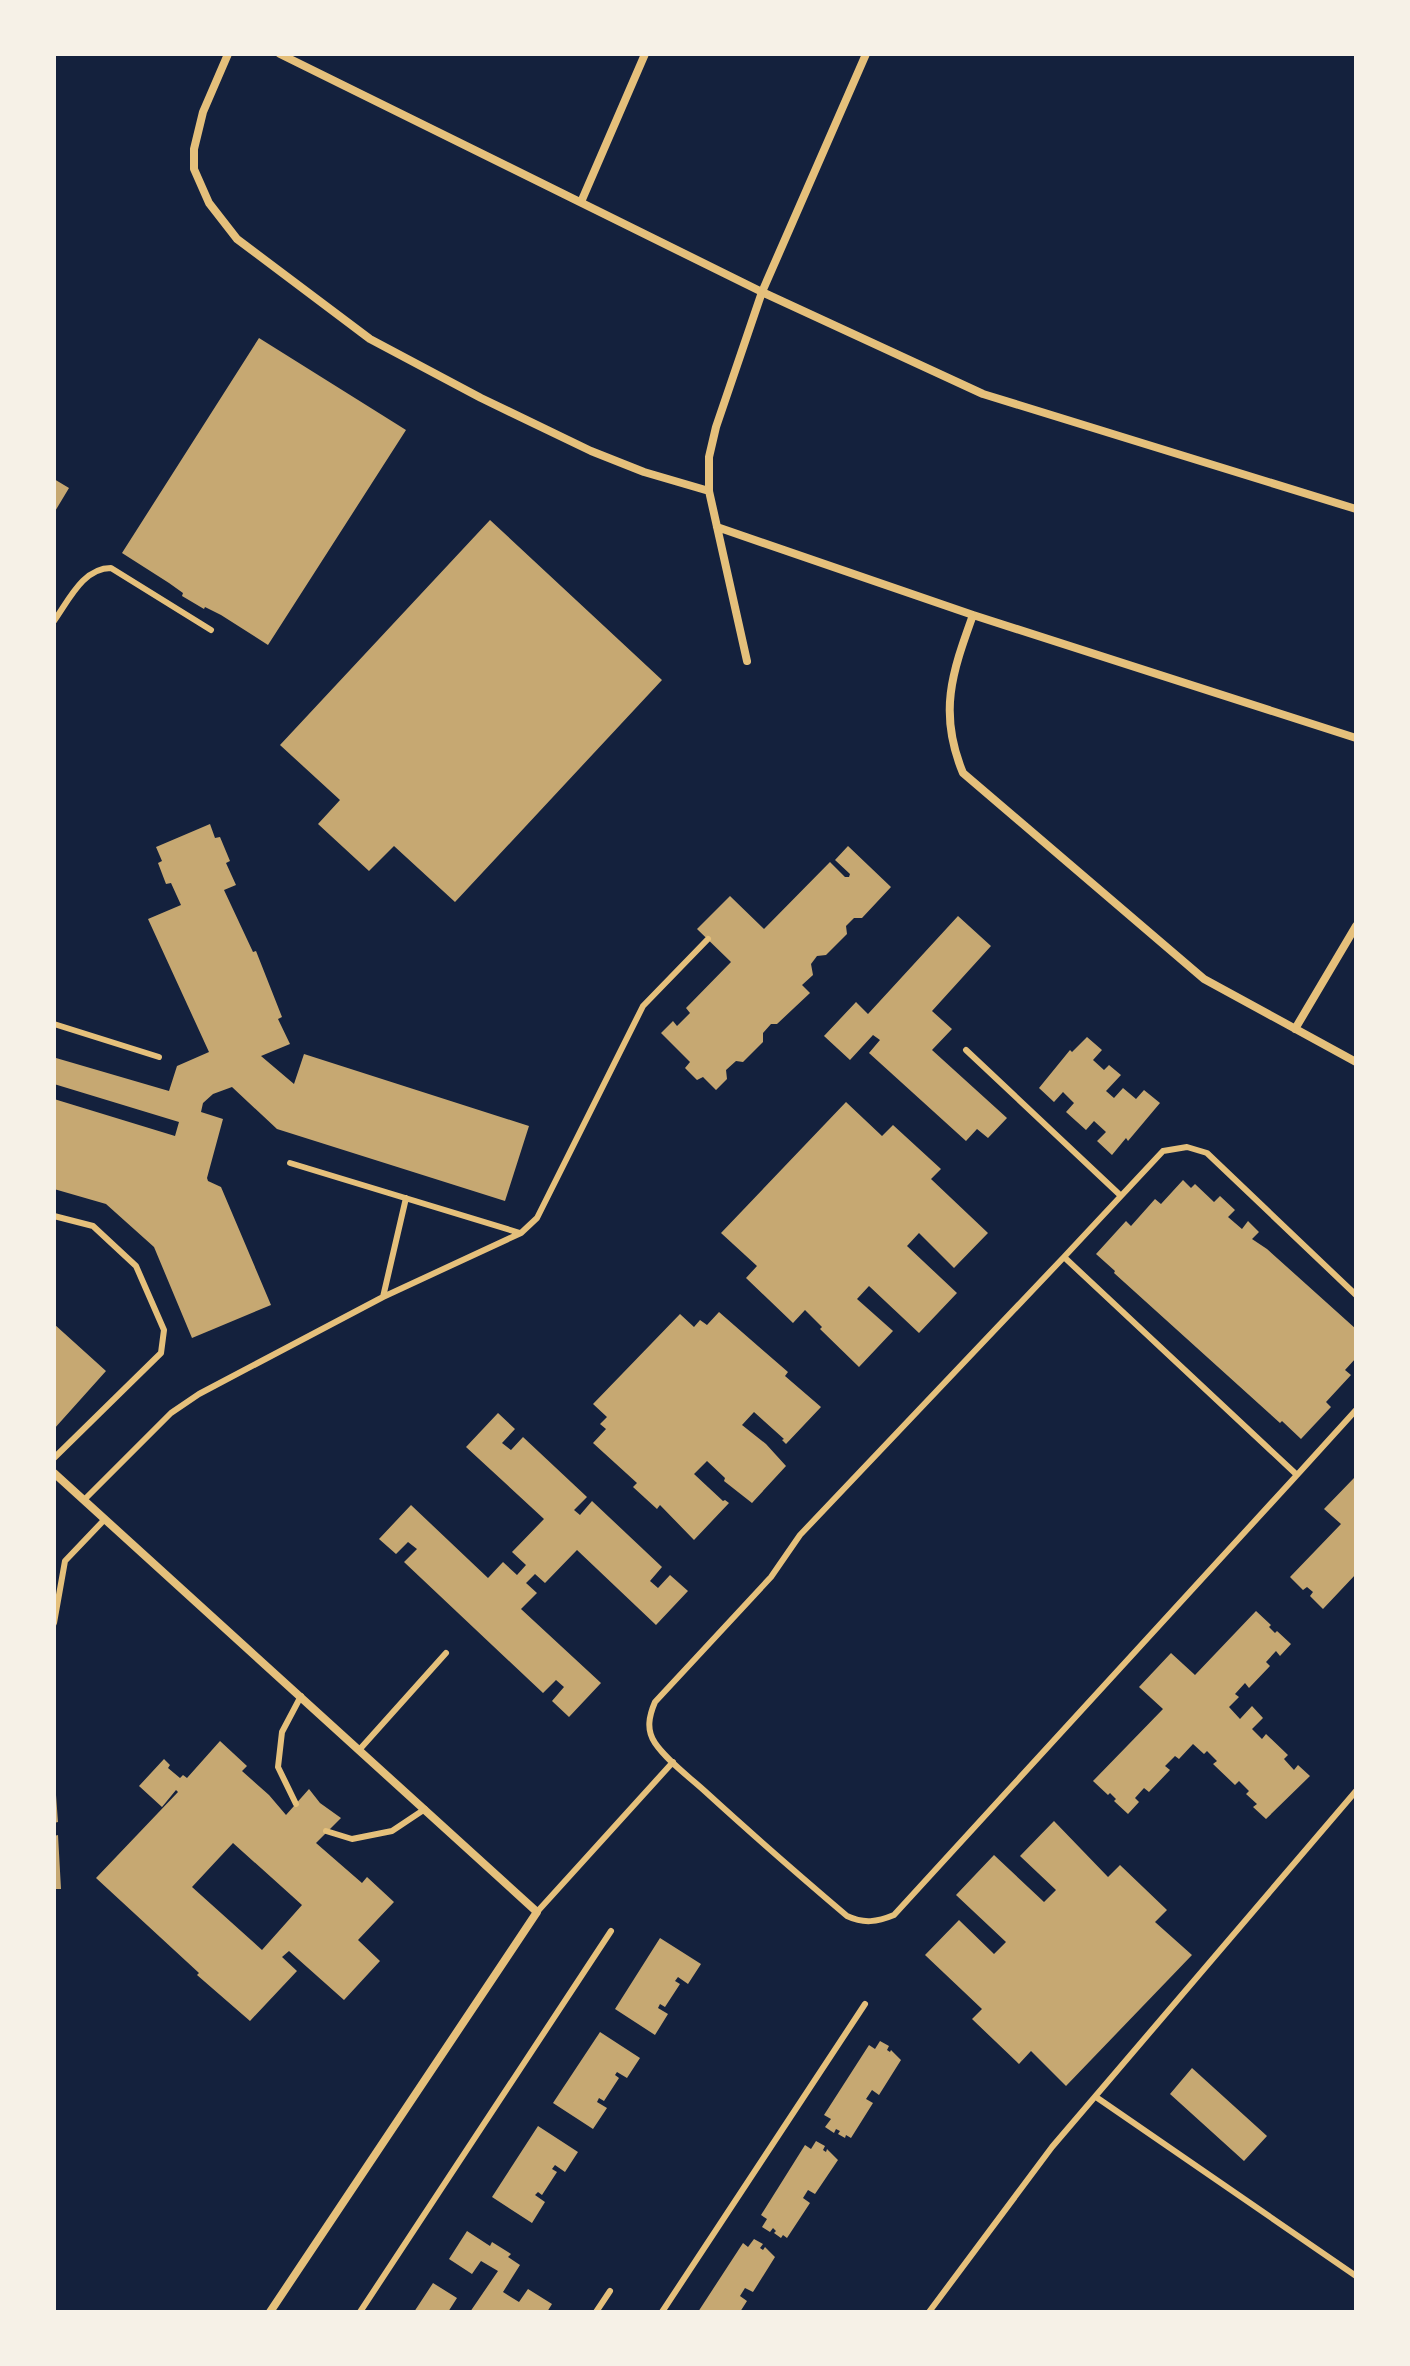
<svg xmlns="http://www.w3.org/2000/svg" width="1410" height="2366" font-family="Rubik,sans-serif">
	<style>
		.building { fill: #c6a872; fill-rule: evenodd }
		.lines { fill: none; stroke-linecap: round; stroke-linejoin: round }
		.service { stroke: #e5c07b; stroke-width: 6 }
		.minor { stroke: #e5c07b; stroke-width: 8 }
	</style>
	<rect width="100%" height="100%" fill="#14213d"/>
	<path class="building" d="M259,338L406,430L268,645L221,615L205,607L204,609L182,596L183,593L169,583L122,553Z
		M54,479L69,488L54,513Z
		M490,520L662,680L455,902L394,846L369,871L318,824L340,800L280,745Z
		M210,824L215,838L220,837L230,861L226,863L236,885L224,890L253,952L256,951L282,1017L278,1019L290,1044L261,1056L294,1084L304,1054L529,1126L505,1201L277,1129L232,1087L213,1094L203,1103L201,1112L223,1119L207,1178L208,1181L221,1187L271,1305L192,1338L154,1247L106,1204L54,1189V1099L175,1136L179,1122L54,1084V1064L56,1058L169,1091L177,1066L209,1052L148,919L181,905L171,883L166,884L158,863L162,861L156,847Z
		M848,846L891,887L862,918H854L846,926L847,934L826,955L817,956L811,964L813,975L802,985L810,993L777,1024H771L763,1033V1042L743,1062L736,1061L726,1070L727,1079L716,1090L703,1077L697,1080L685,1068L690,1062L661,1033L673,1021L677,1026L690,1013L686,1008L731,962L697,929L730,896L764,929L830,862L845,877H849L850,874L835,860Z
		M958,916L991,946L932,1011L952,1029L932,1050L1007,1118L988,1138L977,1129L966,1141L869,1053L880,1040L873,1035L850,1060L824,1036L856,1002L868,1014Z
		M1087,1037L1102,1050L1093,1060L1104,1070L1109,1065L1121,1075L1106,1091L1114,1098L1123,1088L1136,1099L1144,1090L1160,1103L1128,1141L1126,1138L1112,1155L1097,1141L1106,1132L1094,1121L1086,1130L1066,1112L1074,1103L1063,1092L1054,1102L1039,1088L1070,1050L1072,1052Z
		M846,1102L882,1136L893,1125L941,1169L931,1179L988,1233L954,1268L919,1233L907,1246L957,1293L919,1333L869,1286L857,1299L893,1331L859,1367L820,1329L822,1327L805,1310L793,1323L746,1278L757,1266L721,1233Z
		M1183,1180L1191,1188L1195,1184L1214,1202L1220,1196L1235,1210L1228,1217L1242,1229L1248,1221L1259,1232L1252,1239L1267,1249L1356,1329V1358L1345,1370L1351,1375L1326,1402L1331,1407L1301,1439L1282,1421L1280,1423L1114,1273L1115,1271L1096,1254L1126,1221L1131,1226L1155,1199L1161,1204Z
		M719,1312L788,1372L785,1376L821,1407L786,1444L782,1440L784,1439L754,1412L742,1425L766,1444L786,1466L752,1503L724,1481L725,1478L707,1461L694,1474L723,1501L725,1500L729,1503L694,1540L660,1505L657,1509L633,1487L637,1483L593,1443L606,1429L600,1424L607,1417L593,1404L680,1314L694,1327L700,1320L707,1325Z
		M54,1324L106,1371L54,1429Z
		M498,1413L515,1429L502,1443L511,1450L523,1437L587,1497L574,1510L580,1515L592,1501L662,1567L650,1581L658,1588L670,1575L688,1591L656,1625L577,1550L545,1583L535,1574L526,1583L537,1593L521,1609L601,1683L569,1717L552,1701L564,1687L556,1680L543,1693L404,1562L417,1549L408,1542L396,1554L379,1539L411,1505L488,1578L503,1562L517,1575L526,1565L512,1552L544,1519L466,1447Z
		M1354,1478L1356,1481V1574L1323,1609L1310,1596L1313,1592L1307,1587L1303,1590L1290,1577L1341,1524L1324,1509Z
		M1256,1611L1271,1625L1269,1627L1275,1633L1277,1631L1291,1644L1280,1656L1276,1651L1266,1662L1270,1666L1249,1688L1245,1683L1235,1694L1239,1697L1229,1707L1240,1719L1252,1706L1263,1718L1252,1729L1262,1739L1266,1734L1288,1755L1284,1759L1294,1770L1298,1765L1310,1776L1266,1819L1253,1807L1257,1804L1246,1794L1249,1791L1239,1781L1235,1785L1213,1764L1217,1761L1207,1751L1204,1754L1193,1744L1179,1759L1175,1756L1165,1766L1170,1770L1149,1792L1144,1788L1135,1798L1139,1802L1128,1814L1114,1801L1116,1799L1110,1793L1108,1795L1093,1781L1163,1709L1139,1687L1171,1653L1195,1675Z
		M220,1741L247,1766L242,1771L269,1795L286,1815L309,1789L320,1803L341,1818L316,1843L362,1883L367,1877L394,1902L358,1940L380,1961L344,2000L289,1951L282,1957L297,1971L250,2021L197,1975L199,1973L96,1878L178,1792L176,1790L162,1807L139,1786L164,1759L170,1765L168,1768L180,1778L183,1775L187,1778ZM233,1843L302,1905L262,1950L192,1887Z
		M54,1795H56L58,1822L54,1823Z
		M1054,1821L1108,1877L1120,1865L1167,1910L1155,1922L1192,1955L1066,2086L1031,2051L1019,2064L972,2019L982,2009L925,1955L959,1920L994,1954L1006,1942L956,1895L994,1855L1044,1902L1056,1890L1020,1856Z
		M58,1835L61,1889H54V1836Z
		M660,1938L701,1964L688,1984L678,1977L675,1981L680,1984L665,2007L660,2004L658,2008L668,2014L655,2035L615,2009Z
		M600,2032L640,2058L627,2078L617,2072L615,2075L619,2078L604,2101L599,2098L597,2102L607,2108L593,2129L553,2103Z
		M880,2041L889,2046L887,2050L890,2052L891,2050L901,2060L879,2095L872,2090L866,2099L873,2103L851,2138L846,2135L845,2138L838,2134L840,2131L836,2129L834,2133L825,2127L831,2119L824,2115L869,2045L875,2049Z
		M1192,2068L1267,2136L1244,2161L1170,2094Z
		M538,2126L578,2152L565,2172L555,2165L552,2169L557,2172L542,2195L538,2192L535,2195L545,2202L532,2223L492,2197Z
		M816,2141L825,2146L823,2150L826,2152L827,2149L838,2160L815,2194L808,2190L803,2198L810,2203L787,2238L783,2235L781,2238L774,2233L776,2231L773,2228L770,2232L762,2227L767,2219L761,2215L805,2145L811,2149Z
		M467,2231L490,2246L492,2242L511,2254L508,2257L520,2265L503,2292L519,2302L528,2289L552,2304L547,2312H470L498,2271L481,2261L472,2274L449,2259Z
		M754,2239L763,2244L760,2248L763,2250L765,2247L775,2257L753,2292L745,2288L740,2296L747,2301L740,2312H698L743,2243L748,2247Z
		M433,2283L457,2298L448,2312H414Z"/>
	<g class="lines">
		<path class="service" d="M54,621C69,600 83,568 111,568L211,630
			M54,1024L159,1057
			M966,1050L1120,1195
			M290,1163L520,1233
			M54,1216L93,1226L136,1266L164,1330L161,1353L54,1458
			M1064,1257L1297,1475L894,1915C877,1922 864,1924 847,1916C800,1876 754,1836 708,1794C691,1778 668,1762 655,1743C646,1730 649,1716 655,1702L771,1577L800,1535Z
			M1064,1257L1163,1151L1187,1147L1207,1153L1356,1295
			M383,1297L406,1198
			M1297,1475L1356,1410
			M84,1500L171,1413L199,1394L383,1297L521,1233L537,1218L643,1006L708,939
			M54,1623L65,1561L105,1519
			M360,1749L446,1653
			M296,1804L278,1767L282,1732L301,1696
			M326,1831L352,1839L392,1831L425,1809
			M537,1912L673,1762
			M1096,2097L1356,2276
			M360,2312L611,1931
			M596,2312L610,2291
			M662,2312L865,2004
			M929,2312L1052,2147L1356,1791"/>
		<path class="minor" d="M228,54L203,112L194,149V169L209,203L237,239L370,339L481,398L591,451L644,472L709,491
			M280,54L762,292L983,394L1356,509
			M581,202L645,54
			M717,527L973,615L1356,738
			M973,615C952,673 938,713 963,773L1204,979L1356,1062
			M747,661L709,491V457L716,427L762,292L866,54
			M1295,1029L1356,926
			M54,1473L537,1912L270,2312"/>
	</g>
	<rect width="1410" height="2366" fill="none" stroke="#f6f1e7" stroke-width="112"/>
</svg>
